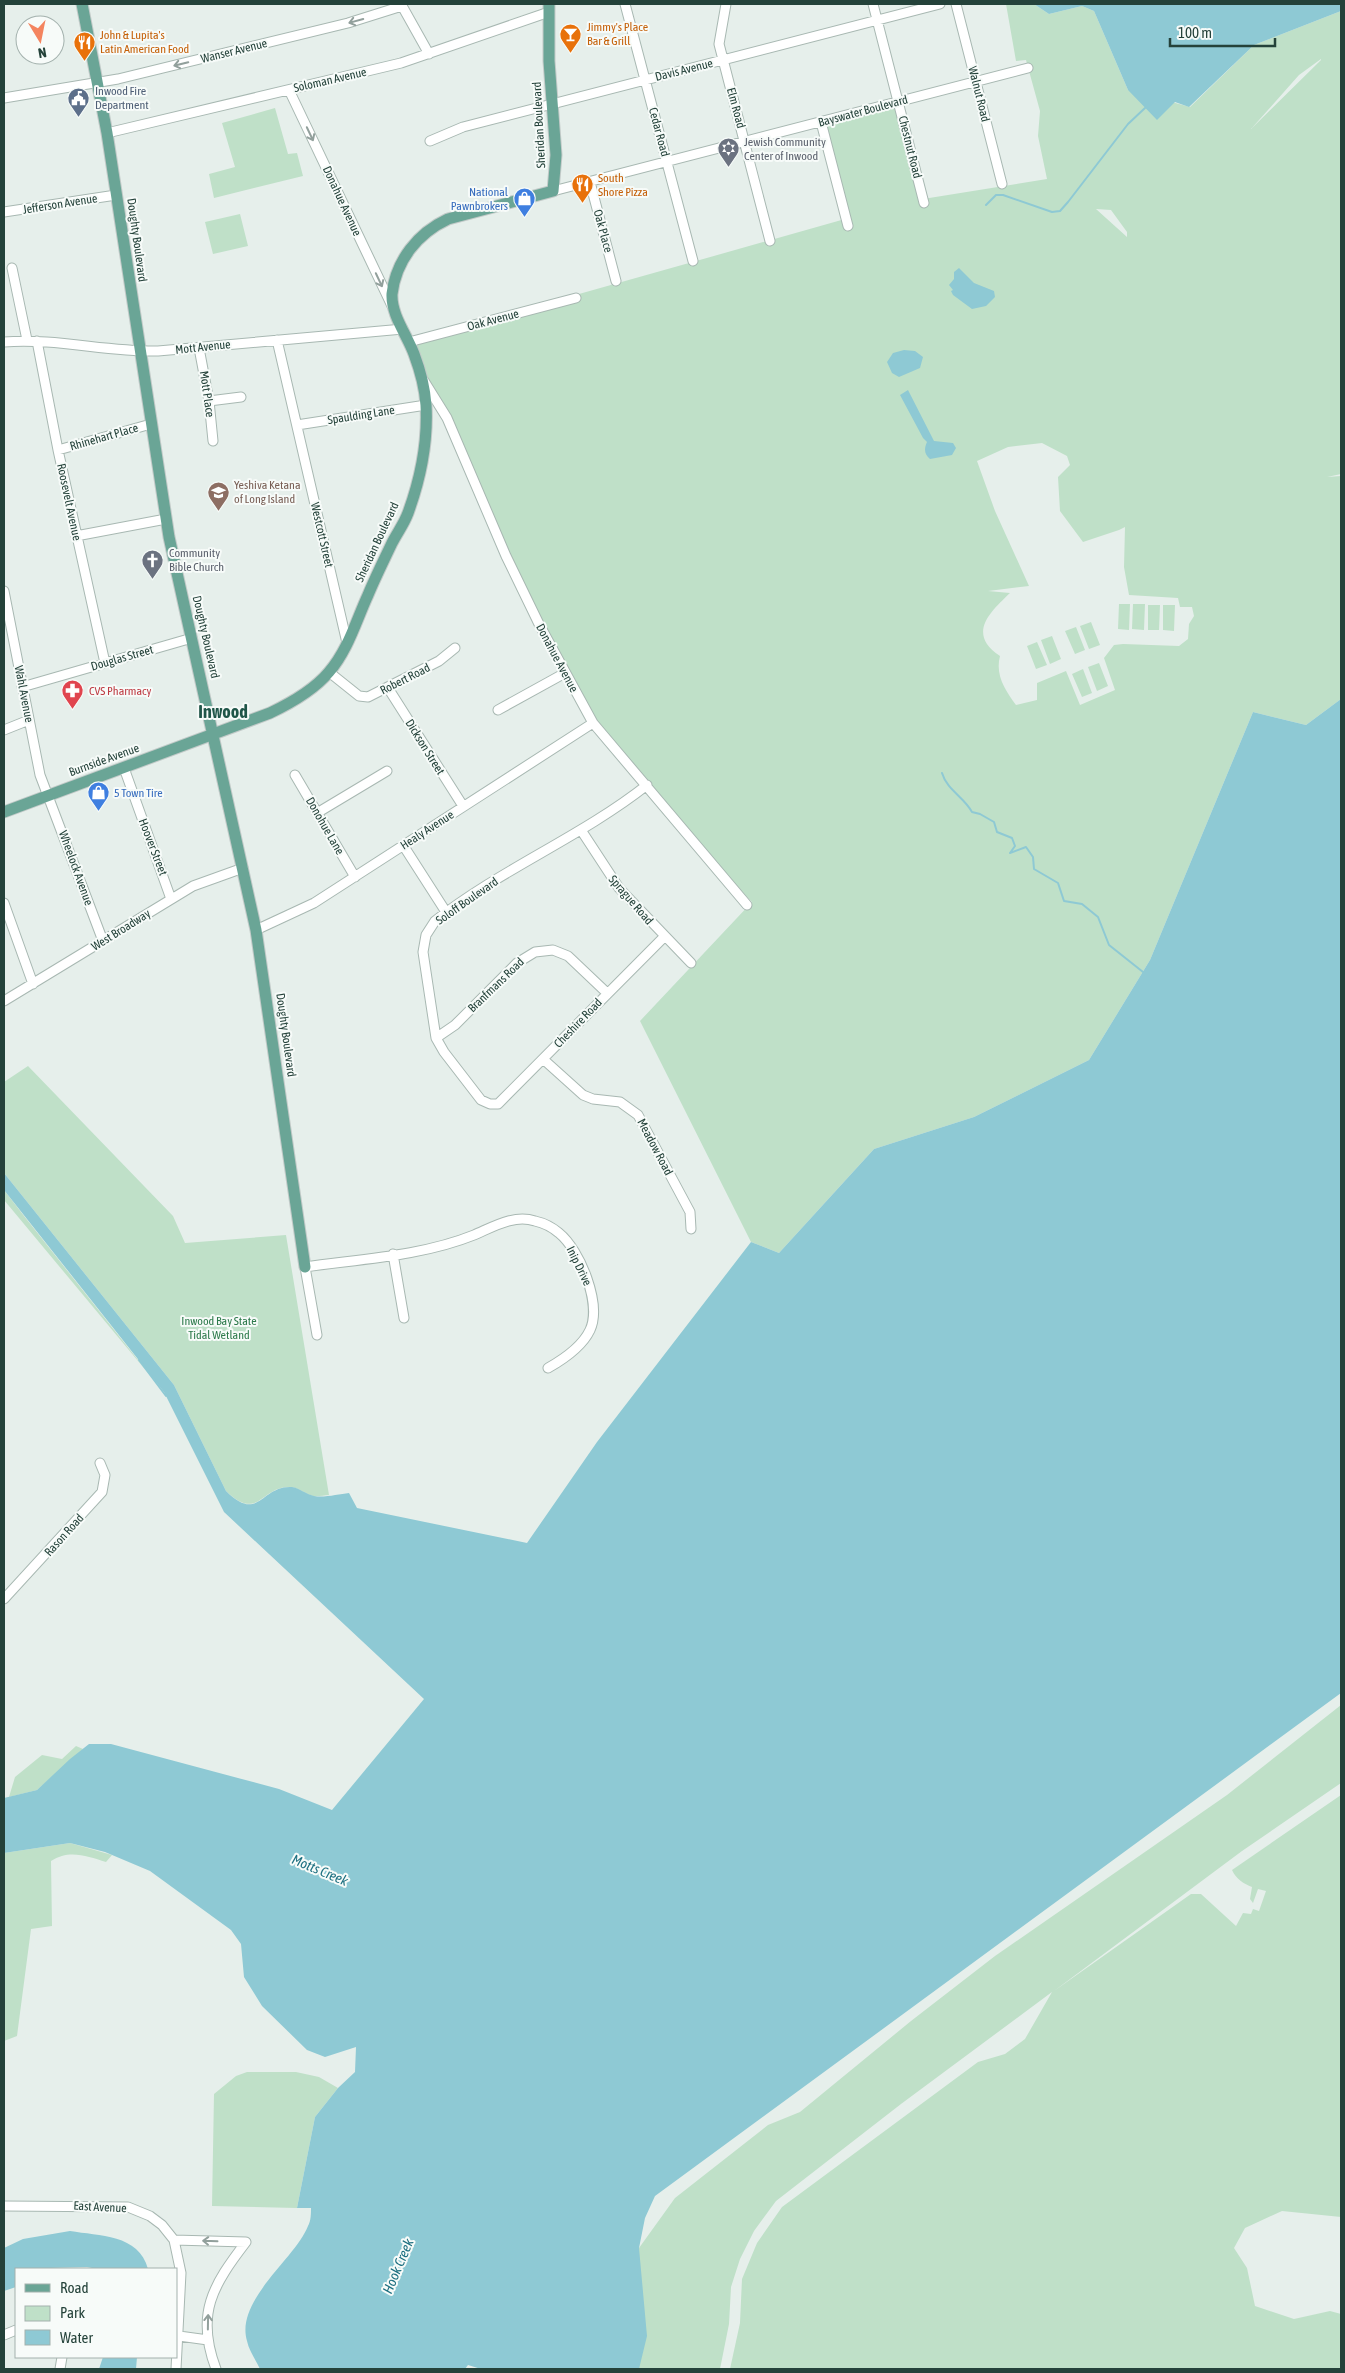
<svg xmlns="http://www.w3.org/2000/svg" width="1345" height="2373" font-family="'Asap Condensed',sans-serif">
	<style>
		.green { fill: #bfe0c8; fill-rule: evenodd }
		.water { fill: #8ec9d4 }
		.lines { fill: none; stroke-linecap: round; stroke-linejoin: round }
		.stream { stroke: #8ec9d4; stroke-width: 2 }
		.minor-casing { stroke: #a8b8b2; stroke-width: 11 }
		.major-casing { stroke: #c2cac8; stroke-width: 13 }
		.minor { stroke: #fff; stroke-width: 9 }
		.major { stroke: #6aa596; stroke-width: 11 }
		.oneway { stroke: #92a09c }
		.labels { text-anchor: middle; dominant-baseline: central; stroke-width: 4; stroke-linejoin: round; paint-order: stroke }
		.food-label { font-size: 12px; fill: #c56008; stroke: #f7fbf9; text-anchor: start }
		.street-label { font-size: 12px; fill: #24423a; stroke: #f7fbf9 }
		.service-label { font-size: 12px; fill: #4e5e75; stroke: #f7fbf9; text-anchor: start }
		.worship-label { font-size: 12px; fill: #5b616d; stroke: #f7fbf9; text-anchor: start }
		.shop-label { font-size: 12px; fill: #366cbe; stroke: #f7fbf9; text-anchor: end }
		.education-label { font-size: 12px; fill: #785e54; stroke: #f7fbf9; text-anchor: start }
		.health-label { font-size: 12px; fill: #be3a42; stroke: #f7fbf9; text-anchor: start }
		.park-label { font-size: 12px; fill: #2d7a4b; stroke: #f7fbf9 }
		.water-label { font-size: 14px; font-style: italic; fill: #1c6f80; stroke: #f7fbf9 }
		.district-label { font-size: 18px; font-weight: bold; fill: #1f5548; stroke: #f7fbf9 }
	</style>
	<rect width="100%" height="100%" fill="#e6efeb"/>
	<path class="green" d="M1006,4H1034L1049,14L1082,6L1094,11L1128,90L1190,107L1254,45L1341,11V474L1327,477L1341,476V699L1306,725L1253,712L1150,960L1089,1060L974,1117L874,1149L779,1253L751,1242L640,1021L752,902L669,813L593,723L543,632L409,342L845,219L819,122L899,102L923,199L1047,179L1038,136L1040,111L1026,60L1016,61ZM1321,59V60L1251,129L1299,75ZM1096,209L1111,210L1127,232V237ZM1042,443L1067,456L1070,465L1058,477L1060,511L1083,542L1119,530L1125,527L1124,567L1129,595L1178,598L1180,607H1192L1194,616L1189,624L1188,639L1179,646L1123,644L1114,645L1104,658L1115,690L1080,705L1066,671L1037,683V700L1016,705C1005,690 995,675 1000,656C967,634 989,613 1010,593L988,591L1029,586L995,511L977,461L1008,447Z
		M275,108L288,154L297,153L303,176L214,198L209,174L235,167L222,123Z
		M240,214L248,246L213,254L205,222Z
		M1119,604H1130L1129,630L1118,629Z
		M1133,604H1145L1144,630L1132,629Z
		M1148,605H1160L1159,630H1148Z
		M1163,605H1175L1174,631L1163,630Z
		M1091,622L1100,645L1089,649L1080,626Z
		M1076,627L1085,650L1075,654L1065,631Z
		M1052,636L1061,659L1050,664L1041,640Z
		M1037,642L1047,665L1036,669L1027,646Z
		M1099,663L1108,686L1097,691L1088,667Z
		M1083,669L1092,693L1082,697L1072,674Z
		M28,1066L173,1216L185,1243L286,1235L329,1495C324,1495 318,1497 313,1496C306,1494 299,1488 291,1487C261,1485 259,1523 226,1491L174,1385L4,1173V1082Z
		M4,1190L24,1216L153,1379L4,1200Z
		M1341,1705V1783L1242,1851L1054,1991L1191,1894H1201L1236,1926L1243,1913L1251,1914L1253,1909L1259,1911L1266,1891L1258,1889L1253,1903L1250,1899L1252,1887C1244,1884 1236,1879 1232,1870L1341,1795V2217L1282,2211L1245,2228L1234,2248L1247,2268L1255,2306L1294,2319L1330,2311L1341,2314V2369H730L740,2323L742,2279L757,2243L782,2207L978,2062L1005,2054L1025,2039L1052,1992L901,2104L776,2201L754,2231L740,2259L731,2287L729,2324L720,2369H639V2248L675,2198L768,2125L800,2112L911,2021L995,1956L1227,1795Z
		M76,1746L83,1749L37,1790L9,1797L15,1777L42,1755L62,1759Z
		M70,1843L112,1855L106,1862C87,1856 69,1849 51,1861L52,1926L31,1929L17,2036L4,2041V1853Z
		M247,2072H296L319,2077L338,2088L315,2117L297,2208L212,2206L214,2094L236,2076Z"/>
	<path class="water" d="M1034,4H1341V11L1254,45L1189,107L1175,102L1157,120L1128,90L1094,11L1082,6L1049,14Z
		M959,268L974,283L994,291L995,297L986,306L972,309L953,295L951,291L953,290L949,285L954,279V272Z
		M904,350L915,351L923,357L920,368L899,377L892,373L887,362L893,353Z
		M908,390L934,441L953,443L956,448L952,455L930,459C924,454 924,449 927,442L923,438L900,395Z
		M1341,699V1693L655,2196L645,2218L639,2248L647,2336L639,2369H481L468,2365L465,2369H260C256,2360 249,2351 247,2341C235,2300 295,2259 308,2226C311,2221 311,2213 311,2208H297L315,2117L338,2088L355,2072L356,2047L325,2057L307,2050L262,2006L244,1977L241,1944L231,1930L150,1871L105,1852L70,1843L4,1853V1798L37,1790L70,1759L89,1744H111L279,1789L332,1810L424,1699L224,1512L164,1392L4,1190V1173L174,1385L226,1491C259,1524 261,1485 292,1487C299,1488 306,1494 314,1496C324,1498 339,1494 349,1493L357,1508L527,1543L597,1442L751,1242L779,1253L874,1149L974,1117L1089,1060L1150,960L1253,712L1306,725Z
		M70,2231C99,2236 139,2234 148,2269H97L87,2267L16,2269V2287L4,2291V2248L23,2239Z
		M103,2357H137L136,2369H99Z"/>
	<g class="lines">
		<path class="stream" d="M986,205L996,195H1003L1052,212L1060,211L1068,202L1128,124L1145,108
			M942,773C947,790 964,797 972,812L980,814L994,822L997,832L1012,838L1015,846L1010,853L1026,847L1033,857L1034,869L1058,883L1064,901L1082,904L1098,917L1109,945L1143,972
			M139,1360L166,1396"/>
		<defs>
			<path id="minor" d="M401,4L429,54
				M625,4L693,261
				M726,4L719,44L770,241
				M873,4L924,203
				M956,4L1002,184
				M289,90L392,306
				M4,98L118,79L348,23L402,6
				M821,122L848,226
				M107,133L401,63L549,12
				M430,141L463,127L940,4
				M590,182L616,281
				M553,191L1028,68
				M4,212L116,195
				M12,268L27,340
				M277,340L347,643
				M37,341L58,450L105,663
				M4,342C56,338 107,352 158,351L403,329
				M409,342L576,298
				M199,348L209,401L213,441
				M424,381L447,418L506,556L539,624L593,723L747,905
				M209,401L241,397
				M297,425L426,405
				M58,450L151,424
				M76,536L166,519
				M4,591L40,775L103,941
				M329,672L359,696L368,697L439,661L455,648
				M22,687L192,638
				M388,688L463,806
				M498,710L565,673
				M4,730L29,720
				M124,768L171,899
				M295,775L355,877
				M647,785C581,837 501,869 435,921L426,935L423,952L436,1038L444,1052L481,1100L490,1104H498L664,937
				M317,813L387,771
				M581,830L619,888L691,963
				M403,845L446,912
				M4,903L33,984
				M256,930L314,903L593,723
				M4,1001L193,886L243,868
				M436,1038L455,1025L517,963L535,952L553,950L568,956L607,993
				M543,1059L583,1095L593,1099L620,1102L638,1115L690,1212L691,1229
				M393,1254L404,1318
				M317,1335L305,1267C361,1259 422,1256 474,1235C493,1227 514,1214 535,1221C544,1223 552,1227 559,1233C580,1250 602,1304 590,1330C582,1347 564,1359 548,1368
				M4,1599L102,1492L105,1475L100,1463
				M4,2206L128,2207L150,2216L162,2225L174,2240L181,2273L176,2369
				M174,2240L246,2242
				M4,2335L16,2330
				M179,2336L208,2340
				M60,2369L62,2357
				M216,2369C195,2314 213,2285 246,2242"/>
			<path id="major" d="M82,4L107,133L169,537L256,930L305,1267
				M4,812L270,713C291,703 314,690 329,672C348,650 356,621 368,595C375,578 384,560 392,543C397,533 404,524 408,513C420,480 428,441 426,405C425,389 420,370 414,354C407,335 391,315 392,294C396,260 418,233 448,219L553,191L556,155L549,61V4"/>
		</defs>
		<use href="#minor" class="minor-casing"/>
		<use href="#major" class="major-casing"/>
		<use href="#minor" class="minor"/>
		<use href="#major" class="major"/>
	</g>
	<defs><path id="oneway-shaft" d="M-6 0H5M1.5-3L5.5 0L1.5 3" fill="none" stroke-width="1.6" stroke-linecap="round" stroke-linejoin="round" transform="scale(1.25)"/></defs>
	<g class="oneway">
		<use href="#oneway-shaft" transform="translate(356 21) rotate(165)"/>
		<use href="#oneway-shaft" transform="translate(181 64) rotate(166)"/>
		<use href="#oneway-shaft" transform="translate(310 134) rotate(65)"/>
		<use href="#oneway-shaft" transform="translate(379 280) rotate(65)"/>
		<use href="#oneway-shaft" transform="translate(210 2241) rotate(-178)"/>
		<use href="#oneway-shaft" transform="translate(208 2322) rotate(-89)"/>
	</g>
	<defs>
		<symbol id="bar-pin" viewBox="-11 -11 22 30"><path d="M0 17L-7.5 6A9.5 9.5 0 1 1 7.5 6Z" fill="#e8710a" stroke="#f7fbf9"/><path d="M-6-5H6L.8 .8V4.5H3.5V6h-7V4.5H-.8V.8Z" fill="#fff"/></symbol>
		<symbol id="restaurant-pin" viewBox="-11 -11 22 30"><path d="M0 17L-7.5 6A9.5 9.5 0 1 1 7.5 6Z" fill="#e8710a" stroke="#f7fbf9"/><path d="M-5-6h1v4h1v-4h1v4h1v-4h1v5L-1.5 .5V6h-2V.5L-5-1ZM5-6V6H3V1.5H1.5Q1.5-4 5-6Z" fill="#fff"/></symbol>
		<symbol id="civic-pin" viewBox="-11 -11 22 30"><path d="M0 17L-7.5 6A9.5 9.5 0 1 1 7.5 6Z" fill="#5c6f8a" stroke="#f7fbf9"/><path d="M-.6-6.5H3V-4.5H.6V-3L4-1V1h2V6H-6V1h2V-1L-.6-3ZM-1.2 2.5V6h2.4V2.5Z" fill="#fff"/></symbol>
		<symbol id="synagogue-pin" viewBox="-11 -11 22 30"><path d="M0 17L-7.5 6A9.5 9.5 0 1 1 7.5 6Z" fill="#6b7280" stroke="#f7fbf9"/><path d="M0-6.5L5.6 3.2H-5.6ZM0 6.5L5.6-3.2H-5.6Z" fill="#fff"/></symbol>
		<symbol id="shop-pin" viewBox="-11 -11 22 30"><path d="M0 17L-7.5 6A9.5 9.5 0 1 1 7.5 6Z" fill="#3f7fe0" stroke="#f7fbf9"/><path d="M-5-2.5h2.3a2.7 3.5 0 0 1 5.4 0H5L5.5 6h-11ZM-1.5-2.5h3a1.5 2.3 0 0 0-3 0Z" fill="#fff"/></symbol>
		<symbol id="school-pin" viewBox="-11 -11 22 30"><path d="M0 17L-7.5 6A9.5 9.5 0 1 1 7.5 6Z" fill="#8d6e63" stroke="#f7fbf9"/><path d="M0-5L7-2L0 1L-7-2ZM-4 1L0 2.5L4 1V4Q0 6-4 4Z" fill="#fff"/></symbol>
		<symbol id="church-pin" viewBox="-11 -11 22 30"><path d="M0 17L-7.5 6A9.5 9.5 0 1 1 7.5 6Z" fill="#6b7280" stroke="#f7fbf9"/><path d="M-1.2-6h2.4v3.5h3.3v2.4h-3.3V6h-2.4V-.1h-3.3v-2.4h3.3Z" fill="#fff"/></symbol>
		<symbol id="pharmacy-pin" viewBox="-11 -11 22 30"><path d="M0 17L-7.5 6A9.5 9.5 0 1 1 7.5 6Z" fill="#e0444e" stroke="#f7fbf9"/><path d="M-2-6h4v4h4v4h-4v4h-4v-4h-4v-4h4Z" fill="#fff"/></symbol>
	</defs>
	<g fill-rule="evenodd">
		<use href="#bar-pin" x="558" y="22" width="25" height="34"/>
		<use href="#restaurant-pin" x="72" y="30" width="25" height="34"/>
		<use href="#civic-pin" x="66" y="86" width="25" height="34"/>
		<use href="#synagogue-pin" x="716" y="136" width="25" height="34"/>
		<use href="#restaurant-pin" x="570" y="172" width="25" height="34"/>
		<use href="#shop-pin" x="512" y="186" width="25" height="34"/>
		<use href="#school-pin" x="206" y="480" width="25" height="34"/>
		<use href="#church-pin" x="140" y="548" width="25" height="34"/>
		<use href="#pharmacy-pin" x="60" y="678" width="25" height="34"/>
		<use href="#shop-pin" x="86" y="780" width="25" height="34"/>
	</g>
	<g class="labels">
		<g class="food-label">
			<text x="587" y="27">Jimmy's Place<tspan x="587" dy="14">Bar &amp; Grill</tspan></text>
			<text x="100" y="35">John &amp; Lupita's<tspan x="100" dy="14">Latin American Food</tspan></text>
			<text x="598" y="178">South<tspan x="598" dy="14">Shore Pizza</tspan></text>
		</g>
		<g class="street-label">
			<text transform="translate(234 51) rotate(-14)">Wanser Avenue</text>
			<text transform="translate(684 70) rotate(-14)">Davis Avenue</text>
			<text transform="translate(330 80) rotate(-13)">Soloman Avenue</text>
			<text transform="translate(979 94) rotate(76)">Walnut Road</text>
			<text transform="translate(736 108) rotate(75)">Elm Road</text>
			<text transform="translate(863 111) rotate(-15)">Bayswater Boulevard</text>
			<text transform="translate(539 125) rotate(-93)">Sheridan Boulevard</text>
			<text transform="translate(659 132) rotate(75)">Cedar Road</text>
			<text transform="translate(910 147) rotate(76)">Chestnut Road</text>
			<text transform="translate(342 201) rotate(65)">Donahue Avenue</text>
			<text transform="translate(60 204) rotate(-9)">Jefferson Avenue</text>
			<text transform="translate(603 231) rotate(75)">Oak Place</text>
			<text transform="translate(137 240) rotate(82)">Doughty Boulevard</text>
			<text transform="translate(493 320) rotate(-15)">Oak Avenue</text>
			<text transform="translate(203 347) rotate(-6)">Mott Avenue</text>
			<text transform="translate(207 394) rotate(82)">Mott Place</text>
			<text transform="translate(361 415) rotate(-9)">Spaulding Lane</text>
			<text transform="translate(104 437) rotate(-16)">Rhinehart Place</text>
			<text transform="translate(69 502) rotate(78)">Roosevelt Avenue</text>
			<text transform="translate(322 535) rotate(77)">Westcott Street</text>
			<text transform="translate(377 542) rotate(-65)">Sheridan Boulevard</text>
			<text transform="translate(206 637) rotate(77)">Doughty Boulevard</text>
			<text transform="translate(122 658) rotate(-16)">Douglas Street</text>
			<text transform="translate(557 658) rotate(62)">Donahue Avenue</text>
			<text transform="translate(405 679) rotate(-27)">Robert Road</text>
			<text transform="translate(24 694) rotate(79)">Wahl Avenue</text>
			<text transform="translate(425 747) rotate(58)">Dickson Street</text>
			<text transform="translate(104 760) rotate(-20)">Burnside Avenue</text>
			<text transform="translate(325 826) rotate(60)">Donohue Lane</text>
			<text transform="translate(427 830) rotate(-33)">Healy Avenue</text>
			<text transform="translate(153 847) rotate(69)">Hoover Street</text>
			<text transform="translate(76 868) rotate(70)">Wheelock Avenue</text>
			<text transform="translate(631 900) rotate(49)">Sprague Road</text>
			<text transform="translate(467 901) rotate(-35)">Soloff Boulevard</text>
			<text transform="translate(121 930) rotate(-32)">West Broadway</text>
			<text transform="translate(496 985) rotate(-44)">Branfmans Road</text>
			<text transform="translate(578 1023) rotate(-46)">Cheshire Road</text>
			<text transform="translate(286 1035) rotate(82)">Doughty Boulevard</text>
			<text transform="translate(655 1147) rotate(62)">Meadow Road</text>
			<text transform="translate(579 1266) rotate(64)">Inip Drive</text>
			<text transform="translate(64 1535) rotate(-48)">Rason Road</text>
			<text transform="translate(100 2207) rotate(3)">East Avenue</text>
		</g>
		<g class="service-label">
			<text x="95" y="91">Inwood Fire<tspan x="95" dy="14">Department</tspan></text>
		</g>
		<g class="worship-label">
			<text x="744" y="142">Jewish Community<tspan x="744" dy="14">Center of Inwood</tspan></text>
			<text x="169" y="553">Community<tspan x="169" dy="14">Bible Church</tspan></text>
		</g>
		<g class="shop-label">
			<text x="508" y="192">National<tspan x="508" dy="14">Pawnbrokers</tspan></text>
			<text x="114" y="793" text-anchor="start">5 Town Tire</text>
		</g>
		<g class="education-label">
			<text x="234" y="485">Yeshiva Ketana<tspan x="234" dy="14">of Long Island</tspan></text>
		</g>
		<g class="health-label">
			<text x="89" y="691">CVS Pharmacy</text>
		</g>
		<g class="park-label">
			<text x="219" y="1321">Inwood Bay State<tspan x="219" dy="14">Tidal Wetland</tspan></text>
		</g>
		<g class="water-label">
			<text transform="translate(320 1870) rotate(23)">Motts Creek</text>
			<text transform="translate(398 2266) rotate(-67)">Hook Creek</text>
		</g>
		<g class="district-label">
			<text x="223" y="711">Inwood</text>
		</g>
	</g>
	<rect width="1345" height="2373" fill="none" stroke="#24423a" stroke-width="10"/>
	<rect x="15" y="2268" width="162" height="90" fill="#f7fbf9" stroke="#a3b1ad"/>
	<rect x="25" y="2284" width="25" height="8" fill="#6aa596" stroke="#a3b1ad"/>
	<text x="60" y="2293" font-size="15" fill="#24423a">Road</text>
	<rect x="25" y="2306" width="25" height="15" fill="#bfe0c8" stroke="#a3b1ad"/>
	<text x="60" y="2318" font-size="15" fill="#24423a">Park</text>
	<rect x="25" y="2330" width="25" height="15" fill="#8ec9d4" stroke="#a3b1ad"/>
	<text x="60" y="2343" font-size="15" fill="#24423a">Water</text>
	<g transform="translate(40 40) rotate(170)"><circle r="24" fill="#f7fbf9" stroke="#a3b1ad"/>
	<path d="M0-4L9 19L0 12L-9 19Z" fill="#f4845f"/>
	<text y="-8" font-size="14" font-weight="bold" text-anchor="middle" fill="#24423a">N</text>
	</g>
	<path d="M1170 38v8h105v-8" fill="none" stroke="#24423a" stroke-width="2.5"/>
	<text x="1178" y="38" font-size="15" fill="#24423a" stroke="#f7fbf9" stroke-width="4" paint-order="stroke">100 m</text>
</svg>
